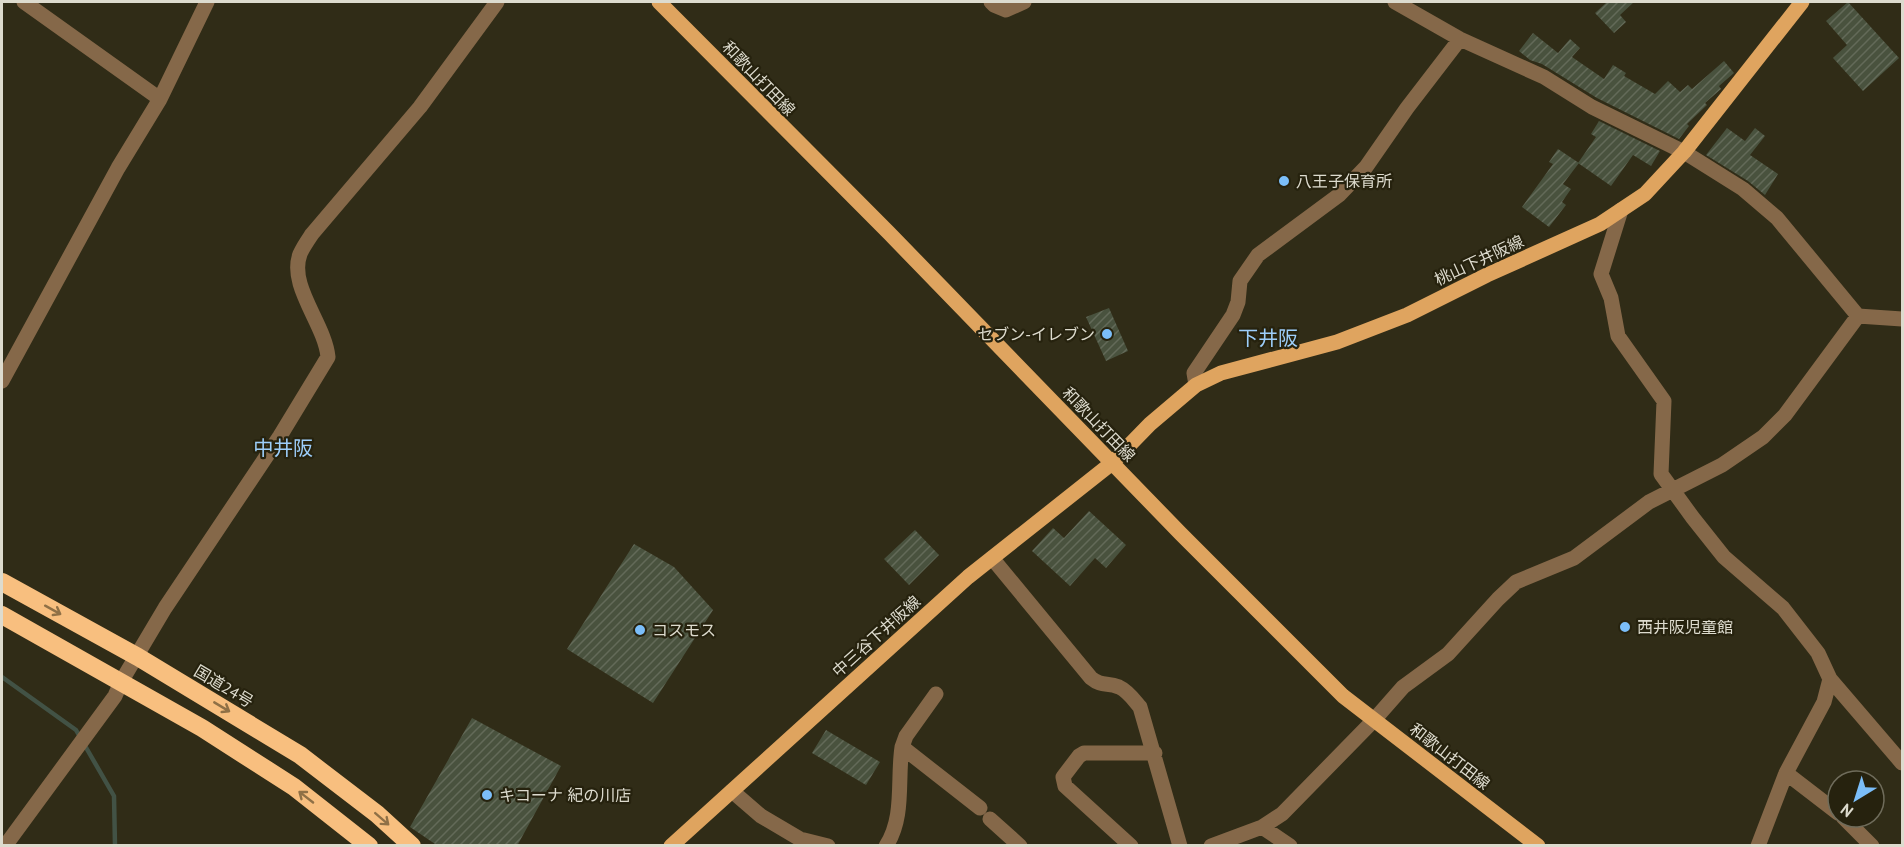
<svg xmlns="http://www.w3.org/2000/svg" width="1904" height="847" font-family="'PT Sans','Noto Sans JP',sans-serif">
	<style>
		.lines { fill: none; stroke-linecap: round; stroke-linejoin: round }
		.stream { stroke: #425245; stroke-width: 4.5 }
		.building { fill: url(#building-hatch) }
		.minor { stroke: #856849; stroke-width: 15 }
		.major { stroke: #dfa45f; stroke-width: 15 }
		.highway { stroke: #f8bf7f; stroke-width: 18 }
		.oneway { stroke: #8f7046 }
		.poi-dot { fill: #7bbef9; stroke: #26220e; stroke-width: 2 }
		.labels { text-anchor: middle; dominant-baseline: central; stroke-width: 4.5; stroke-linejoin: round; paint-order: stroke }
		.street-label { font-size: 16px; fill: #dddbce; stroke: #26220e }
		.poi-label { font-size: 16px; fill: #dddbce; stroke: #26220e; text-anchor: start }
		.quarter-label { font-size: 20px; fill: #9dcefa; stroke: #26220e }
	</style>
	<defs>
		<pattern id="building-hatch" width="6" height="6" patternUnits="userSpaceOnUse" patternTransform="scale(1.5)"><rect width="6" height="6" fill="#49523e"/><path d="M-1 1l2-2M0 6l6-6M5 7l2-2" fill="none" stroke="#636a59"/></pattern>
	</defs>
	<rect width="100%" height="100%" fill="#302c17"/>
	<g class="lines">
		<path class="stream" d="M2,677L76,730L80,737
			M84,744L114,796L115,846"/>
	</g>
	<path class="building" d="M1607,2H1634L1620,15L1626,22L1614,33L1595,13Z
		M1848,2L1899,58L1863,91L1833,58L1847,45L1826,21Z
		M1533,33L1558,53L1570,39L1580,48L1572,57L1604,79L1613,65L1626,73L1624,76L1655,94L1668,81L1680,92L1688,85L1692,89L1724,61L1734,73L1719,86L1721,89L1705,103L1707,105L1687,124L1689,126L1679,139L1597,98L1542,64L1530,60L1519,51Z
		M1599,121L1660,151L1651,166L1633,155L1611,186L1578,163L1596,137L1591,134Z
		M1727,128L1745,141L1755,128L1765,136L1750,155L1778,174L1765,195L1748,181L1706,155Z
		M1558,149L1579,163L1563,184L1571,189L1562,202L1566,205L1549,227L1522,207L1553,164L1549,162Z
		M1109,308L1128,351L1106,361L1086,317Z
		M1089,511L1126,545L1106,568L1095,558L1070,586L1032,551L1053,528L1064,538Z
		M915,530L939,555L909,585L884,559Z
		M634,544L674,567L713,610L653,703L567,649Z
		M472,718L561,766L517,846H438L410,827Z
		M826,730L880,762L866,785L812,753Z"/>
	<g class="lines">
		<path class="minor" d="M24,2L160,99
			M991,2L994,5L1006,10L1024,2
			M1395,2L1460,39L1544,77L1592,107L1684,152L1743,189L1777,218L1858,316L1902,319
			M1621,210L1601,274L1611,298L1618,336L1664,401L1661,474L1693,518L1724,557L1783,608L1818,653L1830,679L1902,763
			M2,381L118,168L160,99L207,2
			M1196,385L1194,373L1233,315L1238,302L1240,281L1258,255L1339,195L1366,167L1407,108L1460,39
			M992,558L1091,678C1102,687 1107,682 1119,687C1128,691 1134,700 1140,707L1180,846
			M902,747L906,736L936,694
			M1786,773L1838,813
			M732,791L761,816L800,839L828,846
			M1843,817L1872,846
			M990,819L1020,846
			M1262,827L1290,846
			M5,846L115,696L121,682L165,608L280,436L328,357C325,324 288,286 300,254C303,247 308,240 312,234L420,107L497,2
			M886,846C905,817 897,780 902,747L980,808
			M1131,846L1065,786L1063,777L1079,756L1084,753H1155
			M1211,846L1262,827L1282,814L1374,720L1403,687L1448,654L1498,599L1516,582L1574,558L1649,502L1722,465L1763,437L1785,415L1858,316
			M1758,846L1786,773L1824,702L1830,679"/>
		<path class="major" d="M659,2L889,233L1181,534L1343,696L1538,846
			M671,846L968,577L1112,463L1150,424L1196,385L1221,373L1337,342L1407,315L1487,275L1600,224L1645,194L1684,152L1802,2"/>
		<path class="highway" d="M2,582L138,657L300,755L377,814L412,846
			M2,615L202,728L294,787L369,846"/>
	</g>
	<defs><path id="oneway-shaft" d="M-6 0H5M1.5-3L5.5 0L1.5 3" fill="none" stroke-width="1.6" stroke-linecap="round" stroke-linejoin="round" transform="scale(1.5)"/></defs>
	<g class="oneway">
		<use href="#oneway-shaft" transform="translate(53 610) rotate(29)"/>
		<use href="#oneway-shaft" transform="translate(222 707) rotate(31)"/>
		<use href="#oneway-shaft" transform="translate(306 797) rotate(-142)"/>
		<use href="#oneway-shaft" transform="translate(382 819) rotate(41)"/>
	</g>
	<g class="poi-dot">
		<circle cx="1284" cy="181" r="6"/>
		<circle cx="1107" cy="334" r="6"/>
		<circle cx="1625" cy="627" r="6"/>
		<circle cx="640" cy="630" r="6"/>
		<circle cx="487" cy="795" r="6"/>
	</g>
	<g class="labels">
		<g class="street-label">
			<text transform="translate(759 78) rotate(46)">和歌山打田線</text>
			<text transform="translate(1479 260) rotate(-25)">桃山下井阪線</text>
			<text transform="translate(1099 424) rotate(46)">和歌山打田線</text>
			<text transform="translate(876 636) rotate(-42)">中三谷下井阪線</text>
			<text transform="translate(224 686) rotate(31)">国道24号</text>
			<text transform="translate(1450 756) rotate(38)">和歌山打田線</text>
		</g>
		<g class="poi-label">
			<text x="1296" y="181">八王子保育所</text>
			<text x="1095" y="334" text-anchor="end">セブン-イレブン</text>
			<text x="1637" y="627">西井阪児童館</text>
			<text x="652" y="630">コスモス</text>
			<text x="499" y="795">キコーナ 紀の川店</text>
		</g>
		<g class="quarter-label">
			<text x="1268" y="338">下井阪</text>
			<text x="283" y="448">中井阪</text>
		</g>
	</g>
	<rect width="1904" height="847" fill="none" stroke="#dddbce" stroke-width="6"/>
	<g transform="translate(1856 799) rotate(218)"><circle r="28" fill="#26220e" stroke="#6f6c5b" stroke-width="1.5"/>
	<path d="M0-4.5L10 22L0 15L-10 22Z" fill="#7bbef9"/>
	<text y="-9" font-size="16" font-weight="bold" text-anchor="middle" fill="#dddbce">N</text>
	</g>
</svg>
